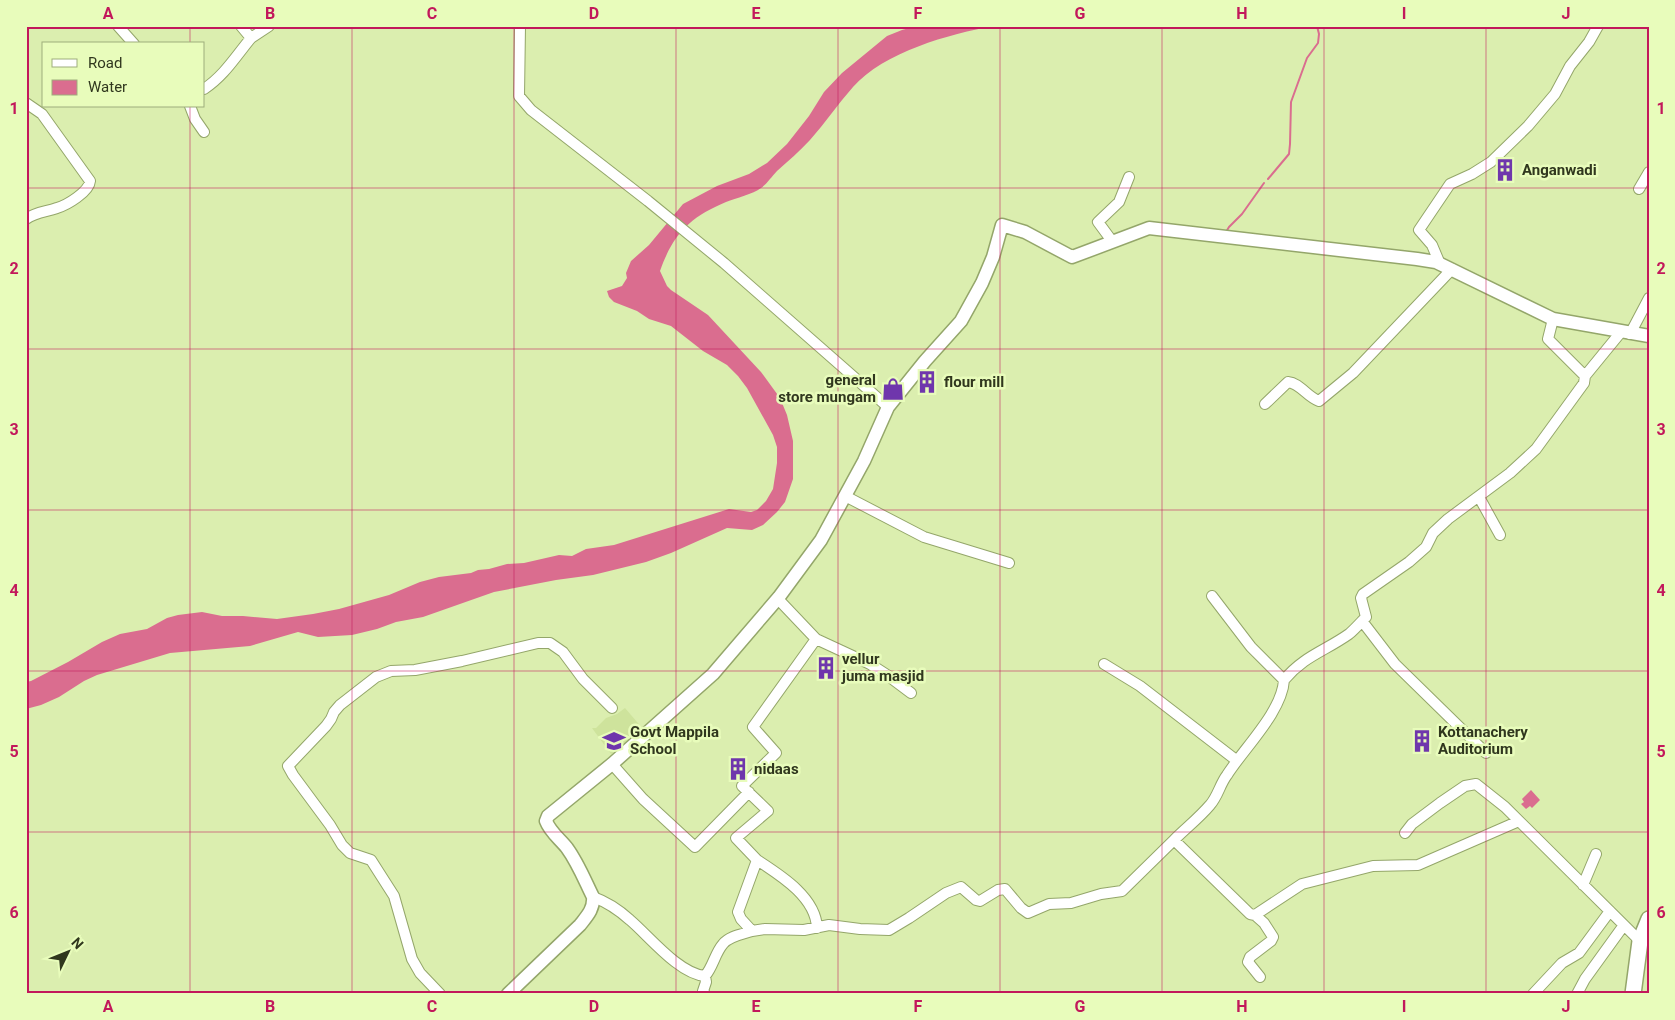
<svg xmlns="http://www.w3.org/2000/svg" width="1675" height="1020" font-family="Roboto,sans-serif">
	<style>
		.built { fill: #cee39c }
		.water { fill: #da6d8f }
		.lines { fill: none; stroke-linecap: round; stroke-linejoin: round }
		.stream { stroke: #da6d8f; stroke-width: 2 }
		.minor-casing { stroke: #94a66a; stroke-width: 12 }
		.major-casing { stroke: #94a66a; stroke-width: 15 }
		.highway-casing { stroke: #94a66a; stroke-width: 18 }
		.minor { stroke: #fff; stroke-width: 10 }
		.major { stroke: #fff; stroke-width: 12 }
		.highway { stroke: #fff; stroke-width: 15 }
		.grid { fill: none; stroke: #c2185b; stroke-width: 1; stroke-opacity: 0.55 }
		.labels { text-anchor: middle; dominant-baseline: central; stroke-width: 5; stroke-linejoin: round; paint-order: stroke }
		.poi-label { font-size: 15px; font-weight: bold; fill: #30371e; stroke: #e8fcbb; text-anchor: start }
		.neatline { fill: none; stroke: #c2185b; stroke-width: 2 }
		.grid-label { font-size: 16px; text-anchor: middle; font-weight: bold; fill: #c2185b }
	</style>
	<rect width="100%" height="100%" fill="#dbeeaf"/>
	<path class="built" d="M625,708L643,729L611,754L592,728H596L606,718L617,714Z"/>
	<path class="water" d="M917,26H994C949,34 884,52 853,87C838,104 825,123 810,140C800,151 788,161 777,171C772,176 767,184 761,188C753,194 736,198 726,202C690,217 673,234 660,271L667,286L671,290L708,315L761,372L780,398L787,415L793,441V479L785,502L777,512L763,525L752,530L727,528L671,553L646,562L593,575L556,580L494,592L423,617L396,622L377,629L352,635L318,637L298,632L250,646L170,653L97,675L84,681L59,697L41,705L26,709V682L31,681L68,662L102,642L120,634L147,629L167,618L178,615L202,612L222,616H243L277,619L313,614L339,609L389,595L420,582L439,577L471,573L478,570L489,569L507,564L524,563L559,555L572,556L586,549L614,545L729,509L751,512L757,510L766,501L773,489L777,463V447L773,435L747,388L738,376L727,365L703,351L671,326L649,319L637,311L614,302L609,297L607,291L622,286L627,278L626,273L631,261L649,245L683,204L717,186L749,174L767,163L787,144L809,116L824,92L842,73L887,36L902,30Z
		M1531,790L1540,800L1532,808L1530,806L1526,809L1521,804L1524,802L1522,799Z"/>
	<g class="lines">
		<path class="stream" d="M1268,179L1289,154L1290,144L1291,102L1307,58L1318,43L1319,34L1317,26
			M1226,232L1229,227L1242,214L1264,183"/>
		<defs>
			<path id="minor" d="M118,26L134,44
				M241,26L251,38L269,26
				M520,26L519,96L531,110L648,201L724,263L888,407
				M204,89C224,76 236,56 251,38
				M26,103L42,114L90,181C89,192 67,205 57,208C46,212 36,212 26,219
				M190,106L195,119L204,132
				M1639,189L1649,172
				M1112,241L1098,222L1119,202L1129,177
				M1440,264L1432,245L1419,230L1450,184L1472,174L1491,162L1528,126L1555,94L1570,66L1589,42L1598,26
				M1630,334L1649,298
				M1585,376L1621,332
				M1265,404L1288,382C1300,383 1307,397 1319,401L1353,373L1452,269
				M845,496L924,537L1009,563
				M1479,497L1500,535
				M1212,596L1251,647L1284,680C1282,712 1244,748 1227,775C1220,784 1218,796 1210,805C1199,818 1186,828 1174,840L1250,914L1255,915L1302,884L1373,866L1418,865L1519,821
				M1362,621L1395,664L1486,753
				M816,639L870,664L887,675L911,693
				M1104,664L1140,686L1236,760
				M1284,680C1304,656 1325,651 1349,634C1355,629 1361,622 1366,617L1361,598L1363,594L1409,562L1426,547L1433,533L1448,519L1510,473L1536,449L1584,383L1585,376L1548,339L1553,319
				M612,764L643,799L695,847L749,792
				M1405,833L1412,824L1440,803L1465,786L1476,784L1505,807L1640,941
				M757,860C780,875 816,897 817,928
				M1583,885L1596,854
				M593,897C607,902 619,910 630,920C649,936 679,974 705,976C713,967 715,953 723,944C729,936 743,934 752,931L741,919L738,912L757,860L736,838L768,811L742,786L776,753L753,727L816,639L778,599
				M1255,915L1264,923L1273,937L1271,941L1250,957L1248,962L1260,977
				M752,931L765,929L804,930L829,925L860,929L889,930L909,918L946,893L961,887L976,900L980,901L998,890L1005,889L1021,908L1028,913L1049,904L1071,903L1101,894L1122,891L1174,840
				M705,976L706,982L703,991L705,994
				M440,994L420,973L412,959L394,896L371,860L350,853L342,845L330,825L293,775L288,766L326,726L331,719L334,712L340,705L376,677L391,671L415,670L462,661L538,643H550L563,652L583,679L612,708
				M1533,994L1562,963L1579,953L1610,911
				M1577,994L1585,979L1624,925"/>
			<path id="major" d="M508,994L580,925C587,916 594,909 593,897C585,881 578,863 567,848C560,839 550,832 546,821L548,816L612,764L713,674L779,597L821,540L864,461L888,407L925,361L961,321L982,283L993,257L1002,225L1025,232L1072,257L1149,228L1417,259L1436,262L1553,319L1649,336"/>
			<path id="highway" d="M1633,994L1640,941L1649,919"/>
		</defs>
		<use href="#minor" class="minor-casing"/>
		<use href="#major" class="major-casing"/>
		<use href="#highway" class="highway-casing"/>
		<use href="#minor" class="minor"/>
		<use href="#major" class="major"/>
		<use href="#highway" class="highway"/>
	</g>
	<path class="grid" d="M190,26V44M352,26V994M514,26V994M676,26V994M838,26V994M1000,26V994M1162,26V994M1324,26V994M1486,26V994M190,106V994M26,188H1649M26,349H1649M26,510H1649M26,671H1649M26,832H1649"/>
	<defs>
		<symbol id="building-bare" viewBox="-9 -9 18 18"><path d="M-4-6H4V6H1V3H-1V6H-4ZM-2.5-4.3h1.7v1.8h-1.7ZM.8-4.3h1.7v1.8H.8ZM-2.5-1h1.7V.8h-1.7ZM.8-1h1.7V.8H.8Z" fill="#6f36ac" stroke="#e8fcbb" stroke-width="2.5" paint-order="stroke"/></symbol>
		<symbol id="shop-bare" viewBox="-9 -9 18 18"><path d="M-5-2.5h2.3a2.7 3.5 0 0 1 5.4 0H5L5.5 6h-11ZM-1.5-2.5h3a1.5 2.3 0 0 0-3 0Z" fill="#6f36ac" stroke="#e8fcbb" stroke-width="2.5" paint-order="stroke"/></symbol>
		<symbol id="school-bare" viewBox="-9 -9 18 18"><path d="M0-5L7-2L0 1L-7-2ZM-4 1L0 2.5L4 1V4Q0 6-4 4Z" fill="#6f36ac" stroke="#e8fcbb" stroke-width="2.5" paint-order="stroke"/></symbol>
	</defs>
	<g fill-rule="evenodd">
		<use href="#building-bare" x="1489" y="154" width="32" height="32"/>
		<use href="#building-bare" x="911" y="366" width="32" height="32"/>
		<use href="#shop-bare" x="877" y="373" width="32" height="32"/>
		<use href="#building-bare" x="810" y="652" width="32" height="32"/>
		<use href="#school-bare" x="598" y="725" width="32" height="32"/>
		<use href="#building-bare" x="1406" y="725" width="32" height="32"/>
		<use href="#building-bare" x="722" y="753" width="32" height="32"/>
	</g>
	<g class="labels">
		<g class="poi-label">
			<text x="1522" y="170">Anganwadi</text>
			<text x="876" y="380" text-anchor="end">general<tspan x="876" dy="17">store mungam</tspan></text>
			<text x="944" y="382">flour mill</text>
			<text x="842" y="659">vellur<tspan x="842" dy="17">juma masjid</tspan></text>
			<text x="630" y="732">Govt Mappila<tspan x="630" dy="17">School</tspan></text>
			<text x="1438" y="732">Kottanachery<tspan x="1438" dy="17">Auditorium</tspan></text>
			<text x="754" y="769">nidaas</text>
		</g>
	</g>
	<rect width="1675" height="1020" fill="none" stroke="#e8fcbb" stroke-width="55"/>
	<rect x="42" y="42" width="162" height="65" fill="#e8fcbb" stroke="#9ead7c"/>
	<rect x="52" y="59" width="25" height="8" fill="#ffffff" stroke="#9ead7c"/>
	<text x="88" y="68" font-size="15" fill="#30371e">Road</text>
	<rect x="52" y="80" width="25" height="15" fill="#da6d8f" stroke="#9ead7c"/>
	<text x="88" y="92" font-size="15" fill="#30371e">Water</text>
	<g transform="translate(68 952) rotate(47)" stroke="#e8fcbb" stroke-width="4" paint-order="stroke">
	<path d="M0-4L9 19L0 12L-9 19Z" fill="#30371e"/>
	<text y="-8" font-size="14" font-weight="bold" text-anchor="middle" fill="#30371e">N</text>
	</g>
	<rect x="28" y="28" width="1620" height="964" class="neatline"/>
	<g class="grid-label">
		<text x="108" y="19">A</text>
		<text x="270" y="19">B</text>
		<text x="432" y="19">C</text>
		<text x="594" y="19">D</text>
		<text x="756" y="19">E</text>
		<text x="918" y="19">F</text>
		<text x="1080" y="19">G</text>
		<text x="1242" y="19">H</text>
		<text x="1404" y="19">I</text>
		<text x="1566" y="19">J</text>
		<text x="14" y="114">1</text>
		<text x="1661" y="114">1</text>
		<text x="14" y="274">2</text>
		<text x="1661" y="274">2</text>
		<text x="14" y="435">3</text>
		<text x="1661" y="435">3</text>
		<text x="14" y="596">4</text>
		<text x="1661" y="596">4</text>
		<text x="14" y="757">5</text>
		<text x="1661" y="757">5</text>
		<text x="14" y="918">6</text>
		<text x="1661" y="918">6</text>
		<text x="108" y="1012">A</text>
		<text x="270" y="1012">B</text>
		<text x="432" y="1012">C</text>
		<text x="594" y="1012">D</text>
		<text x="756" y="1012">E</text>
		<text x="918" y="1012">F</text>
		<text x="1080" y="1012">G</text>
		<text x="1242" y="1012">H</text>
		<text x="1404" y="1012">I</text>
		<text x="1566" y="1012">J</text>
	</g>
</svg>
